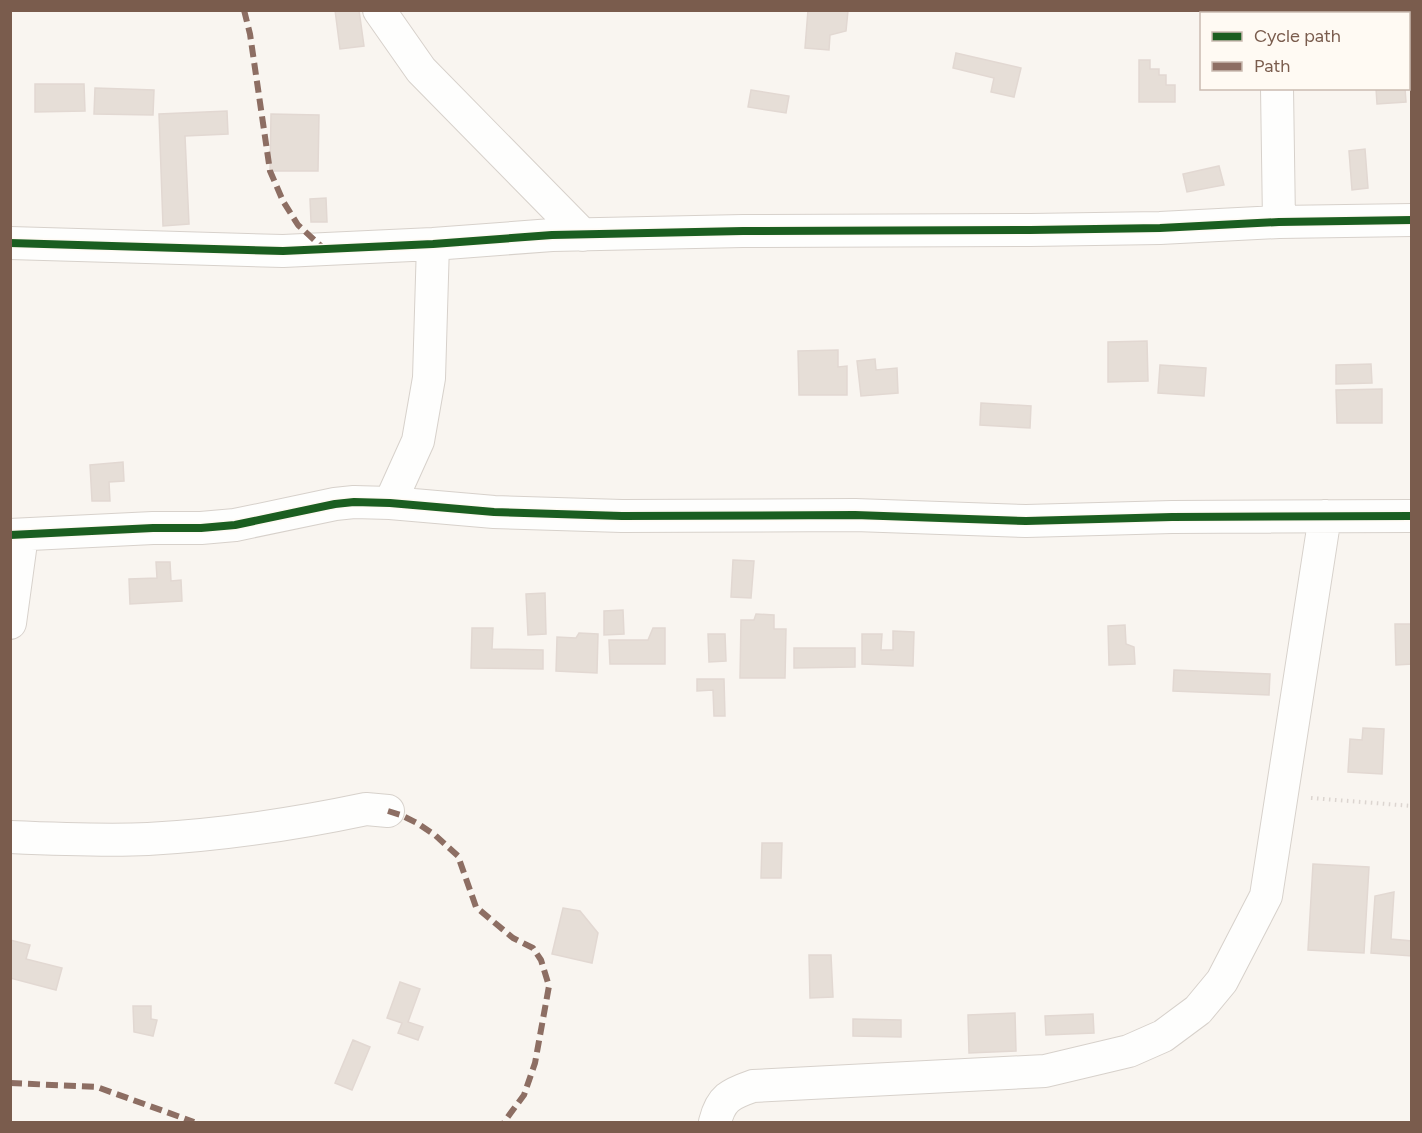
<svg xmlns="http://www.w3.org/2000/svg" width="1422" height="1133" font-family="Figtree,sans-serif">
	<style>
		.building { fill: #e6ded7; stroke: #e2d8d2; stroke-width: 1.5 }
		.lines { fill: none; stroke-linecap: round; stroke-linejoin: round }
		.minor-casing { stroke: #d7d1cb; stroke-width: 34 }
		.path { stroke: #dcd5d0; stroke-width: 4; stroke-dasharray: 1.5 4.5; stroke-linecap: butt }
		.minor { stroke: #fefefd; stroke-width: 32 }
		.quiet { stroke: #8d6e63; stroke-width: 6; stroke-dasharray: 12 6; stroke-linecap: butt }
		.cycleway-casing { stroke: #fffaf3; stroke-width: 11 }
		.cycleway { stroke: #1b5e20; stroke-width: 8 }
	</style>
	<rect width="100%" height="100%" fill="#f9f5f0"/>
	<path class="building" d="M335,10H359L364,46L340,49Z
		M808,10L848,11L846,31L830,35L829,50L805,48Z
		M956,53L1021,68L1014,97L991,92L994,78L953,68Z
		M1139,60H1150V69H1159V75H1166V85H1175V102H1139Z
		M35,84H84L85,111L35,112Z
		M95,88L154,90L153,115L94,114Z
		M1376,88H1405L1406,102L1377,104Z
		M751,90L789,96L786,113L748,107Z
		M227,111L228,134L185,136L189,224L163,226L159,114Z
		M271,114L319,115L318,171H270Z
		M1365,149L1368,188L1352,190L1349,151Z
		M1219,166L1224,185L1187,192L1183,174Z
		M326,198L327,222H311L310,199Z
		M1147,341L1148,381L1108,382V342Z
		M838,350V367L847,366V395H799L798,351Z
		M875,359L876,370L897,368L898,393L861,396L857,361Z
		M1371,364L1372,383L1336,384V365Z
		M1160,365L1206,368L1204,396L1158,393Z
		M1382,389V423H1337L1336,390Z
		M981,403L1031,406L1030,428L980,425Z
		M123,462L124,481L109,482L110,501H92L90,465Z
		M733,560L754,561L751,598L731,597Z
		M156,562H170L171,581L181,580L182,601L130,604L129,579L157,578Z
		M545,593L546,634L528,635L526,594Z
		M623,610L624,634L604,635V611Z
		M756,614L774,615V629H786L785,678H740L741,620H754Z
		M1395,624H1411L1412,664L1396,665Z
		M1125,625L1126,644L1134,647L1135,664L1109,665L1108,626Z
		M472,628H493L492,649L543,650V669L471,668Z
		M653,628H665V664H610L609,640H648Z
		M893,631L914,632L913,666L862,664V634H882L881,650H893Z
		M579,633L598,634L597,673L556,671L557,637L576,638Z
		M708,634H725L726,661L709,662Z
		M794,648H855V667L794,668Z
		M1174,670L1270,674L1269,695L1173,691Z
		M697,679H724L725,716H714L713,690L697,691Z
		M1363,728L1384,729L1382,774L1348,772L1350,739L1362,740Z
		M762,843H782L781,878H761Z
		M1313,864L1369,867L1364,953L1308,950Z
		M1394,892L1391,939L1412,941V956L1371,953L1375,896Z
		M563,908L580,911L598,933L592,963L552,954Z
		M10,940L30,945L26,959L62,968L56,990L10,978Z
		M809,955H831L833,997L810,998Z
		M400,982L420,989L408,1022L423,1027L418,1040L398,1033L402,1023L387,1018Z
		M133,1006H151V1019L157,1020L153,1036L134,1032Z
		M1015,1013L1016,1051L969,1053L968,1015Z
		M1093,1014L1094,1033L1046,1035L1045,1016Z
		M853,1019L901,1020V1037L853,1036Z
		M353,1040L370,1047L352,1090L335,1083Z"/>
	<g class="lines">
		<defs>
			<path id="minor" d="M379,10L421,70L583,235
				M1275,10L1276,14
				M1277,88L1279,222
				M10,243L283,251L433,244L552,235L743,231L1030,230L1160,228L1279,222L1412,220
				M390,503L418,441L429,378L433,244
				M10,535L153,528H201L235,525L335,504L354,502L390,503L494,512L622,516L855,515L1026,521L1172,517L1412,516
				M10,623L22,535
				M10,837C56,839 102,841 148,839C221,835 295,824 366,809L388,811
				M715,1122C721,1098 730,1094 753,1086L1045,1071L1129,1051L1163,1036L1198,1010L1222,981L1266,896L1325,516"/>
		</defs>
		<use href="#minor" class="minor-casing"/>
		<path class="path" d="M1311,798L1412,806"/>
		<use href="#minor" class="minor"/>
		<path class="quiet" d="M244,10L250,34L270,171L283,201L298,225L323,248
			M388,811L401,815L417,823L435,835L458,856L476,907L513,938L533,948L541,960L549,986L535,1063L524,1095L504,1122
			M10,1083L97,1087L194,1122"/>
		<defs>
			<path id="cycleway" d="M10,243L283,251L433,244L552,235L743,231L1030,230L1160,228L1279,222L1412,220
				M10,535L153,528H201L235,525L335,504L354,502L390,503L494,512L622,516L855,515L1026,521L1172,517L1412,516"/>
		</defs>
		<use href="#cycleway" class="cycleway-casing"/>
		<use href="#cycleway" class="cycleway"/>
	</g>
	<rect width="1422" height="1133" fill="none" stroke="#7a5c4d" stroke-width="24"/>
	<rect x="1200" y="12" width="210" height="78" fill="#fffaf3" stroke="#cabbb1" stroke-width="1.5"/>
	<rect x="1212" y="32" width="30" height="9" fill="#1b5e20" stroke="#cabbb1" stroke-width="1.5"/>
	<text x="1254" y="42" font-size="18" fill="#7a5c4d">Cycle path</text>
	<rect x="1212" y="62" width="30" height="9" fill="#8d6e63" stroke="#cabbb1" stroke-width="1.5"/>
	<text x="1254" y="72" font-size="18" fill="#7a5c4d">Path</text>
</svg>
